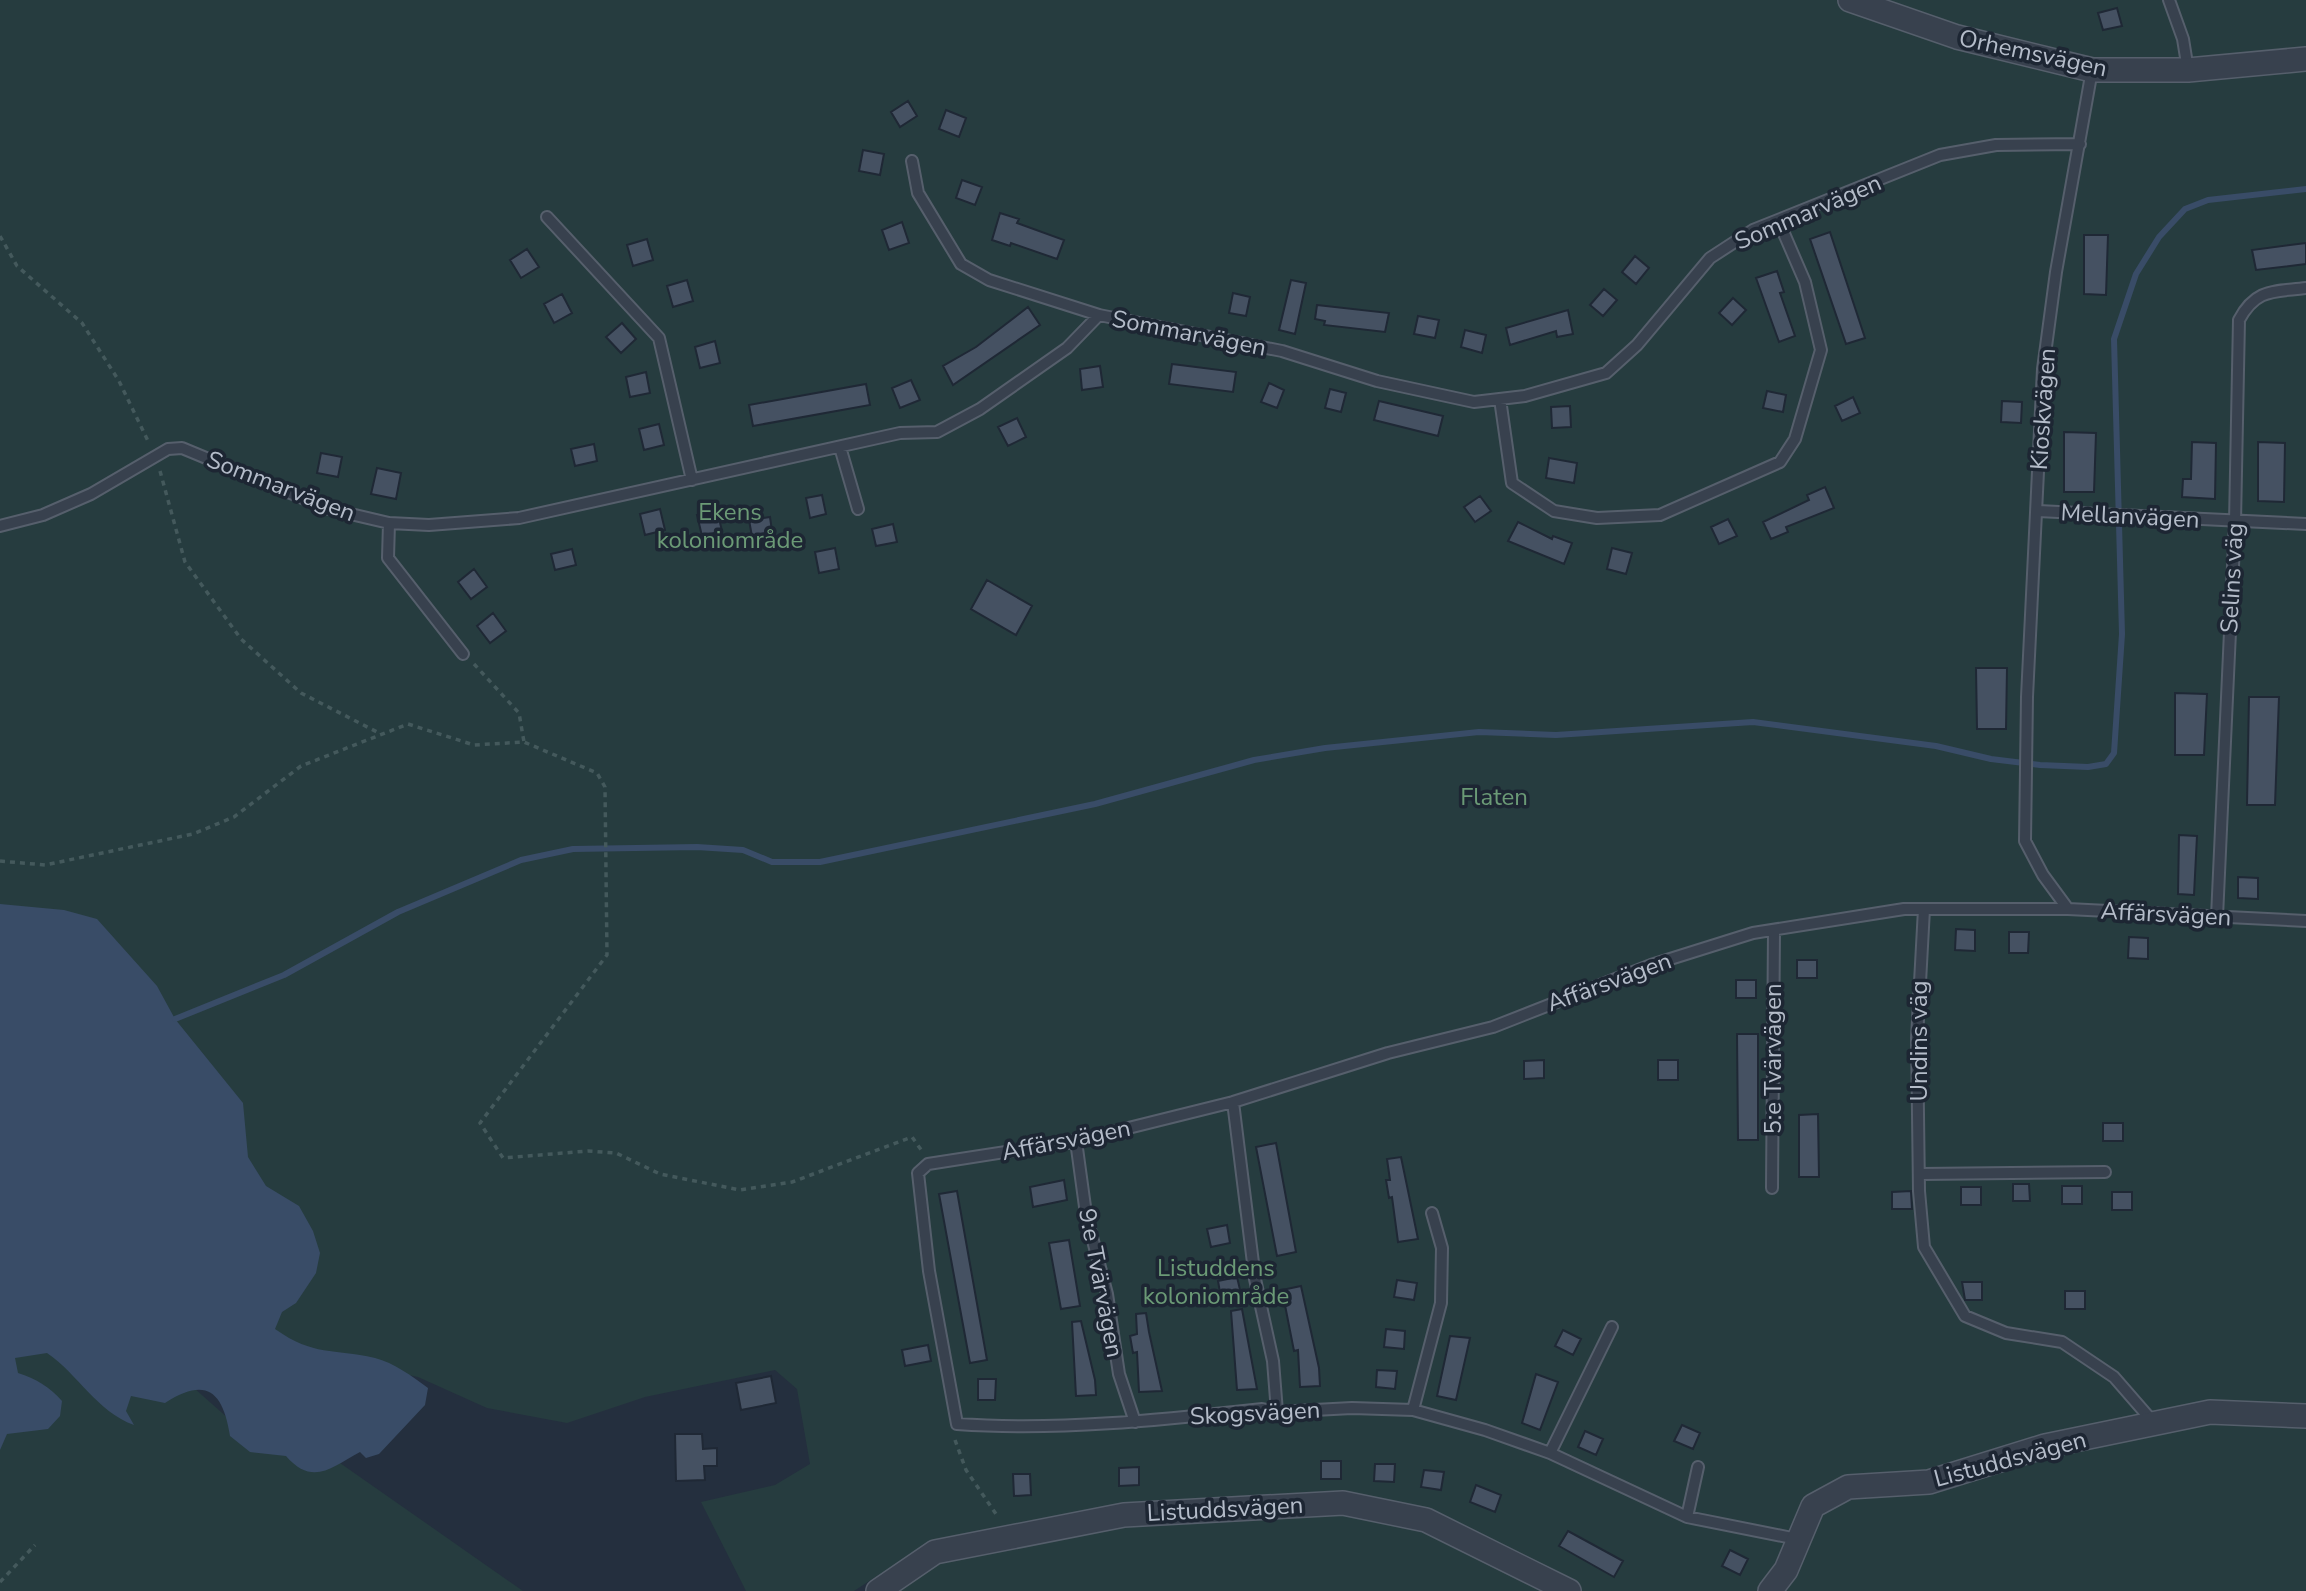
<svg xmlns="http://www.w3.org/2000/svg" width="2306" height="1591" font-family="'Nunito Sans',sans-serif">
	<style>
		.green { fill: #263c3f }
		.water { fill: #394c67 }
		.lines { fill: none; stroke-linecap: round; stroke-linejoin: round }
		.stream { stroke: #394c67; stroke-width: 6 }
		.building { fill: #455162; stroke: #1f2835; stroke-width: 2 }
		.lane-casing { stroke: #565f6c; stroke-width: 14 }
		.street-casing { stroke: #565f6c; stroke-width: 26 }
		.path { stroke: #44595c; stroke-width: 3.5; stroke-dasharray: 5 5; stroke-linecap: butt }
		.lane { stroke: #38414e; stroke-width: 10 }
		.street { stroke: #38414e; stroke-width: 23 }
		.labels { text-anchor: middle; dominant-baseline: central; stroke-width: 7; stroke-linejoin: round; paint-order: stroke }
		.street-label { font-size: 24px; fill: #b4bcc9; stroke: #1d2633 }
		.park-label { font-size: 24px; fill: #6b9a76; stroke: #1d2633 }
	</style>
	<rect width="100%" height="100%" fill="#242f3e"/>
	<path class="green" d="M0,0H2306V1591H868L880,1574L854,1591H746L701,1502L775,1485L810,1464L797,1389L775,1370L645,1397L567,1423L487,1408L418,1377L224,1336L194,1388L256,1443L340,1463L523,1591H0Z"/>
	<path class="water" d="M0,904L64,910L97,919L157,986L175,1019L243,1103L248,1157L266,1186L299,1206L313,1231L320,1253L316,1273L296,1303L282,1312L275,1329C315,1357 332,1348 375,1358C394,1363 412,1376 428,1388L425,1405L379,1454L366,1458L360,1452C332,1467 313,1487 286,1456L250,1452L230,1436C223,1392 207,1376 165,1403L131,1396L126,1411L134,1425C96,1411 79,1375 47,1353L15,1358L18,1373C36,1379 49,1386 62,1401L60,1416L48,1429L7,1434L0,1450Z"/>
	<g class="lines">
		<path class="stream" d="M175,1019L284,975L398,912L521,860L573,849L697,847L743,850L772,862H820L1095,804L1254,760L1325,748L1479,732L1556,735L1753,722L1936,746L1991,759L2040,765L2088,767L2106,764L2114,753L2122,634L2114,339L2136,274L2159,237L2185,209L2208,200L2306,189"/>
	</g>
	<path class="building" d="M2117,8L2122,26L2103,30L2098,13Z
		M908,101L917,116L900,127L891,112Z
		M946,110L966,118L959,137L939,129Z
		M863,150L884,154L880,175L859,171Z
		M962,180L982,187L975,205L956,198Z
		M1000,213L1019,219L1017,223L1064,240L1057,259L1011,243L1010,246L992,240Z
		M902,222L909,243L889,250L882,230Z
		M1830,232L1865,338L1846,344L1810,239Z
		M2084,235H2108L2106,295L2084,294Z
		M647,239L653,260L633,266L627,245Z
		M2306,243V264L2256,270L2252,250Z
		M527,249L539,267L521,278L510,260Z
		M1635,256L1649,268L1636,284L1622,272Z
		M1777,271L1784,292L1780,293L1795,336L1779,342L1756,278Z
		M687,280L693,301L673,307L667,286Z
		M1291,280L1306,283L1295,334L1279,330Z
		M1604,289L1617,300L1603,316L1590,305Z
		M1233,293L1250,297L1246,316L1229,313Z
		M562,294L572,313L554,323L544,304Z
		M1733,298L1746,310L1732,325L1719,313Z
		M1317,305L1389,313L1385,332L1324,325L1325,321L1315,319Z
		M1028,307L1040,325L953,385L943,366L976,347Z
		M1568,310L1573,334L1557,337L1556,331L1510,345L1506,328Z
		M1418,316L1439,320L1435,338L1414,334Z
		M622,323L636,339L621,353L606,337Z
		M1465,330L1486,335L1482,353L1461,347Z
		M715,341L720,363L700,368L695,347Z
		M1172,364L1236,372L1233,392L1169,384Z
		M1100,366L1103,387L1082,390L1080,369Z
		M646,372L650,393L630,397L626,377Z
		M911,380L920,400L900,408L892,388Z
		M1269,383L1284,390L1277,408L1261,402Z
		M866,384L870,405L753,426L749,405Z
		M1330,389L1346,393L1341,412L1325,408Z
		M1767,391L1786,395L1783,412L1763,408Z
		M1853,397L1860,413L1842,421L1835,406Z
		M1379,401L1443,416L1438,436L1374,420Z
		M2002,401L2022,402L2021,423L2001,422Z
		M1570,406L1571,427L1552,428L1551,407Z
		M1017,418L1026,437L1008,446L998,427Z
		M659,424L664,445L644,450L639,429Z
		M2064,432L2096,433L2094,492H2064Z
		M2192,442L2216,443L2215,499L2182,497L2183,479H2191Z
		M2258,442L2285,443L2284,502L2258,501Z
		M594,444L597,461L575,466L571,449Z
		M321,453L342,457L338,477L317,473Z
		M1549,458L1577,463L1574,483L1546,478Z
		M377,468L401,473L396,499L371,494Z
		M1825,487L1834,508L1786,527L1788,532L1771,539L1763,522L1809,500L1807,495Z
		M822,495L826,514L810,518L806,498Z
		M1480,496L1491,511L1475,522L1464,507Z
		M660,509L665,530L645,535L640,514Z
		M717,510L722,531L702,536L697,515Z
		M770,517L773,538L753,542L749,520Z
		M1728,519L1737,536L1719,544L1711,527Z
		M1518,522L1552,539L1553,536L1572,543L1564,564L1508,541Z
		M893,524L897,542L876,546L872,529Z
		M835,548L839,569L819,573L815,552Z
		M1612,548L1632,553L1626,574L1607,569Z
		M572,549L576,565L555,570L551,554Z
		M474,569L487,587L471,599L458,582Z
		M987,580L1032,606L1016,635L971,609Z
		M493,613L506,631L490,643L477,626Z
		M1976,668H2007L2006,729H1977Z
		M2175,693L2207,694L2204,755H2175Z
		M2249,697H2279L2275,805H2247Z
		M2179,835L2197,836L2194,895L2178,894Z
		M2238,877L2258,878V899L2238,898Z
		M1956,929L1975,930V951L1955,950Z
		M2009,932H2029L2028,953H2009Z
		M2129,937L2148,938V959L2128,958Z
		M1797,960H1817V978H1797Z
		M1736,980H1756V998H1736Z
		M1737,1034H1758V1140H1738Z
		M1544,1060V1078L1524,1079V1061Z
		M1658,1060H1678V1080H1658Z
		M1818,1114L1819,1177H1799V1115Z
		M2103,1123H2123V1141H2103Z
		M1276,1143L1296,1252L1277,1256L1256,1147Z
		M1401,1157L1418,1239L1398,1242L1392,1197L1389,1198L1386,1180H1390L1387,1159Z
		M1064,1180L1067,1200L1033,1207L1030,1187Z
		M2013,1184H2029L2030,1201H2013Z
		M2062,1186H2082V1204H2062Z
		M1961,1187H1981V1205H1961Z
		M957,1191L987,1360L970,1363L939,1194Z
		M1911,1191L1912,1209H1892V1192Z
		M2112,1192H2132V1210H2112Z
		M1227,1225L1230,1243L1211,1247L1207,1229Z
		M1069,1240L1080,1306L1061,1309L1049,1243Z
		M1237,1277L1241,1294L1221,1298L1218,1281Z
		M1397,1280L1417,1283L1414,1300L1394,1297Z
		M1962,1282H1982V1300H1965Z
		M1301,1286L1319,1368L1320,1386L1300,1387L1298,1350L1294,1351L1282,1290Z
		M2065,1291H2085V1309H2065Z
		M1242,1309L1257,1389L1237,1390L1231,1311Z
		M1146,1313L1149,1332L1162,1391L1139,1392L1137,1352L1133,1353L1130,1336L1137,1334L1136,1314Z
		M1081,1321L1095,1380L1096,1395L1076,1396L1072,1322Z
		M1386,1329L1405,1331L1404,1349L1384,1347Z
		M1563,1330L1581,1339L1573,1355L1555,1346Z
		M1450,1336L1470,1338L1456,1400L1437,1396Z
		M928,1345L931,1361L905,1366L902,1350Z
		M1377,1370L1397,1371L1395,1389L1376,1387Z
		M1536,1374L1558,1382L1540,1430L1522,1423Z
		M771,1376L776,1403L741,1410L736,1383Z
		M978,1379H996L995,1400H978Z
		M1682,1425L1700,1433L1693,1449L1674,1441Z
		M1585,1431L1603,1439L1596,1455L1578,1447Z
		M675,1434H702L703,1449L717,1448V1466H704L705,1480L676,1481Z
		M1321,1461H1341V1479H1321Z
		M1375,1464H1395L1394,1482L1374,1481Z
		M1139,1467V1485L1119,1486V1468Z
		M1424,1470L1444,1472L1441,1490L1421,1487Z
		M1013,1474H1030L1031,1495L1014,1496Z
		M1476,1485L1501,1495L1495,1512L1470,1502Z
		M1568,1531L1623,1561L1614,1577L1559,1546Z
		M1730,1550L1748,1559L1740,1575L1722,1566Z"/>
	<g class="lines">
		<defs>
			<path id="lane" d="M2169,0L2183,39L2188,70
				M912,161L918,193L961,264L989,280L1099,315
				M547,217L659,338L692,480
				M1500,399L1512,483L1554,511L1597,518L1660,515L1780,462L1795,439L1821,350L1805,282L1779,222
				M840,447L858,509
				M2038,511L2306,524
				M389,523L388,558L463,654
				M0,526L43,515L91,494L168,449L182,448L329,509L389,523L429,525L519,518L900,433L937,432L980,409L1067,348L1099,315L1282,351L1377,381L1474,402L1525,396L1606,373L1637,345L1710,258L1753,230L1940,155L1996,145L2080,144
				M1924,909L1917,1038L1919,1191L1924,1247L1965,1316L2006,1333L2062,1342L2114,1377L2154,1423
				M2068,909L2043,875L2025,841L2027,697L2043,369L2056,272L2092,70
				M2217,917L2235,522L2239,320C2256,288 2274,292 2306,288
				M1233,1102L1255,1279L1273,1361L1277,1412
				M1076,1141L1086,1214L1107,1294L1119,1374L1135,1422
				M1921,1174L2105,1172
				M1772,1188L1774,931
				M1413,1410L1441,1303L1442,1248L1432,1213
				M1550,1453L1612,1327
				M1687,1517L1698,1467
				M1797,1539L1687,1517L1550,1453L1485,1430L1413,1410L1352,1408L1277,1412L1262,1409C1160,1420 1059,1431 957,1424L929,1271L918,1173L928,1164L1076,1141L1233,1102L1388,1053L1493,1027L1651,965L1753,933L1904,909H2068L2306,921"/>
			<path id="street" d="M1850,0L1957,37L2092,70H2188L2306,59
				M878,1591L935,1552L1124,1515L1343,1503L1426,1520L1569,1591
				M1770,1591L1786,1570L1813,1506L1848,1487L1929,1482L2045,1446L2210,1412L2306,1416"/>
		</defs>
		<use href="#lane" class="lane-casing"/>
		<use href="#street" class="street-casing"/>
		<path class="path" d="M0,236L17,266L82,323L119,381L148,441
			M160,471L185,562L241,639L301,693L381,734
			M474,664L519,713L524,742
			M0,861L45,865L193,834L234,817L301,766L408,724L474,745L524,742L597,773L605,787L607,955L480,1123L503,1158L588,1151L616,1153L660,1174L740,1190L792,1182L912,1137L922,1151
			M955,1440L966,1470L998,1517
			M0,1582L35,1545"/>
		<use href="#lane" class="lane"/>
		<use href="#street" class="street"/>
	</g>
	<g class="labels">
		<g class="street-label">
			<text transform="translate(2033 53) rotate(12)">Orhemsvägen</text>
			<text transform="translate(1808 212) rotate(-23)">Sommarvägen</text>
			<text transform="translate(1189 333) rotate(11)">Sommarvägen</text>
			<text transform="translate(2043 409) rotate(-86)">Kioskvägen</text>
			<text transform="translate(281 486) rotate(21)">Sommarvägen</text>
			<text transform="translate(2130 516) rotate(3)">Mellanvägen</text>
			<text transform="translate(2232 578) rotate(-87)">Selins väg</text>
			<text transform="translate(2166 914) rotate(3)">Affärsvägen</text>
			<text transform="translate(1609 982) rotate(-20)">Affärsvägen</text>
			<text transform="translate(1919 1041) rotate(-90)">Undins väg</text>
			<text transform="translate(1773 1059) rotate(-90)">5:e Tvärvägen</text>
			<text transform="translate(1066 1140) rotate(-11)">Affärsvägen</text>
			<text transform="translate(1101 1283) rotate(79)">9:e Tvärvägen</text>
			<text transform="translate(1255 1413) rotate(-3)">Skogsvägen</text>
			<text transform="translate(2010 1459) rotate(-15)">Listuddsvägen</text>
			<text transform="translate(1225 1509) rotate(-3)">Listuddsvägen</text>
		</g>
		<g class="park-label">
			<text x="730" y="512">Ekens<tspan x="730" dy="28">koloniområde</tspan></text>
			<text x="1494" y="797">Flaten</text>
			<text x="1216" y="1268">Listuddens<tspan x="1216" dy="28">koloniområde</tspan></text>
		</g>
	</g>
</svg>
